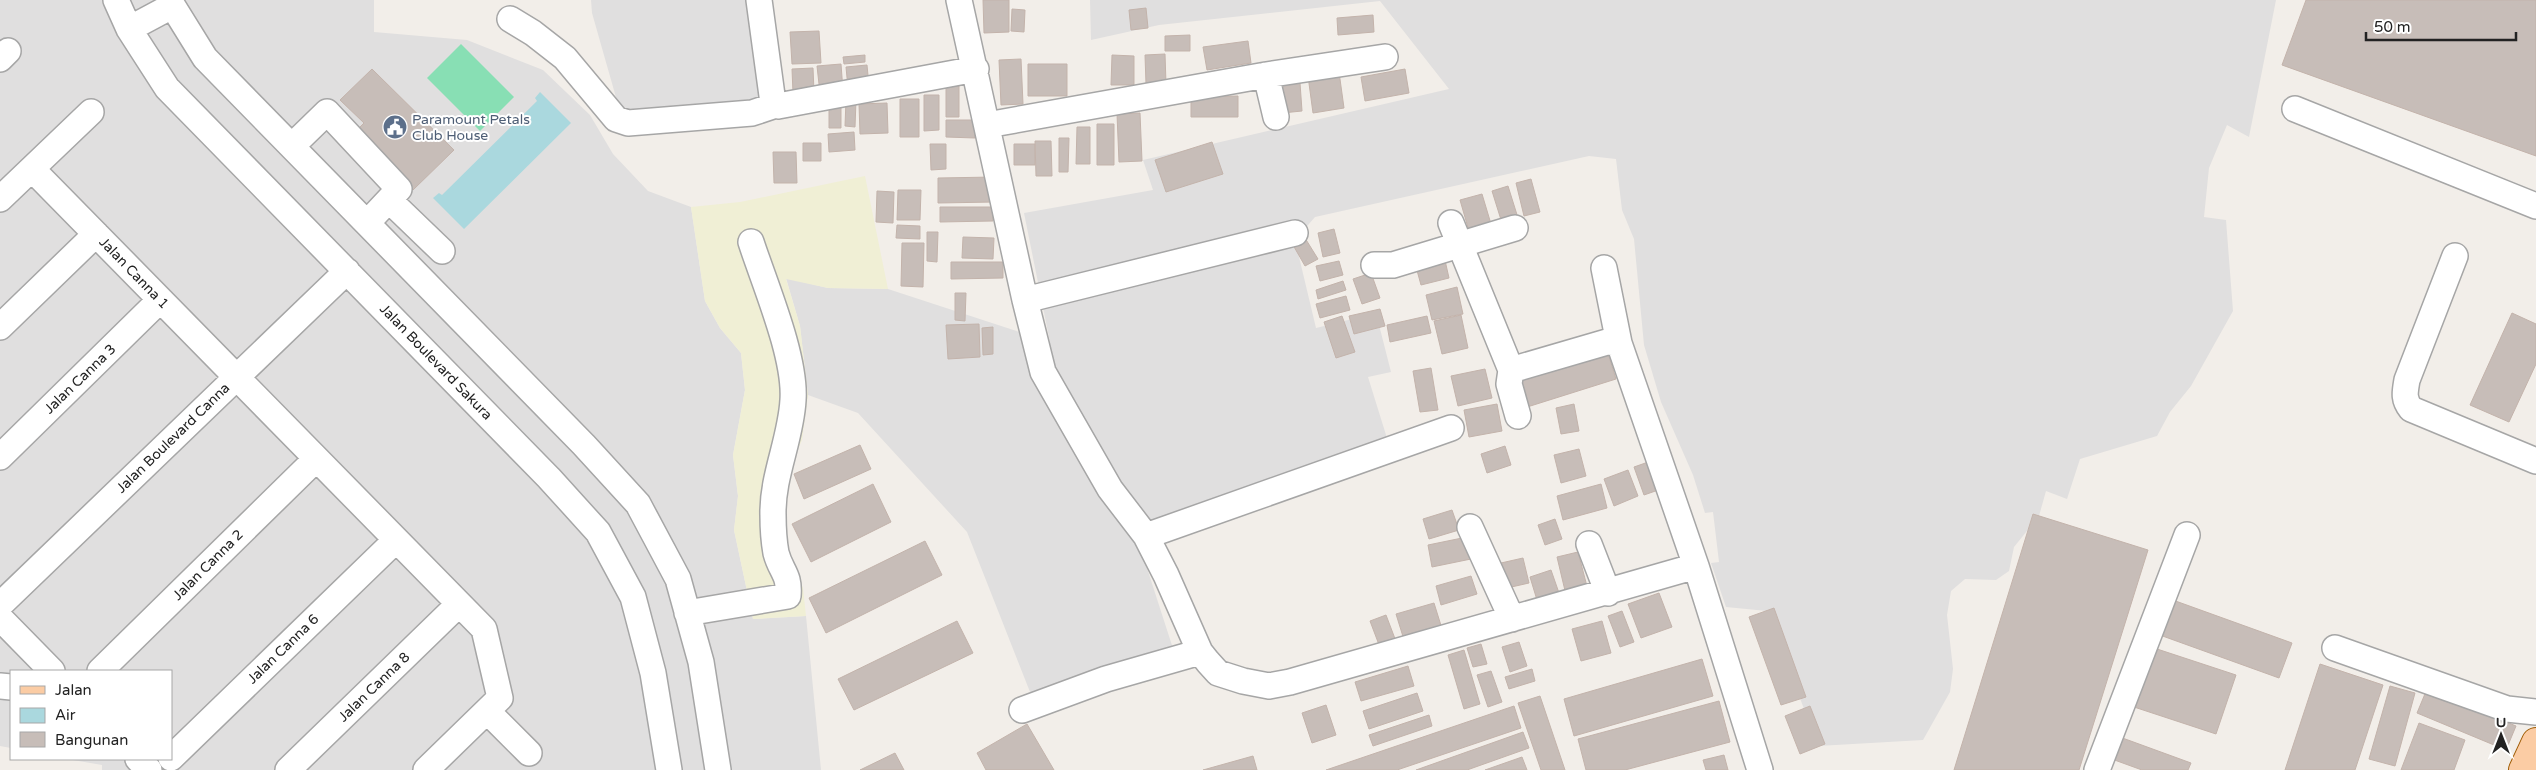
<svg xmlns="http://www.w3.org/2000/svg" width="2536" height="770" font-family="'Varela Round',sans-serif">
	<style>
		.residential { fill: #e0dfdf }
		.farmland { fill: #f0efd5 }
		.pitch { fill: #88dfb4 }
		.water { fill: #aad8de }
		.building { fill: #c7bdb8; stroke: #c3b3ab }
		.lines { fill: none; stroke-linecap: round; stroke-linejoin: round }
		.minor-casing { stroke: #a6a6a6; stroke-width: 28 }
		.major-casing { stroke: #9e5a01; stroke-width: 30 }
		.minor { stroke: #fff; stroke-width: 25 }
		.major { stroke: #fbcca4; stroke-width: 28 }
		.labels { text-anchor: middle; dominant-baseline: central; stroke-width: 4; stroke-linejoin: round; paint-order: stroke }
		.service-label { font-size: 14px; fill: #4e5e75; stroke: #fff; text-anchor: start }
		.street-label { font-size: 14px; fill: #222; stroke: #fff }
	</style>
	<rect width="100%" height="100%" fill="#f2eee9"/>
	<path class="residential" d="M0,0H374V32L467,40L543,70L590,115L613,154L648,191L691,207L705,301L720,328L741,353L745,390L733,455L738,496L734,530L753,619L806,616L821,770H102V765L67,759H171V671H11V748L0,746Z
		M591,0H768L784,95L621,115L592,13Z
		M1090,0H2276L2249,137L2227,125L2209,168L2204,217L2226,220L2233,311L2191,386L2170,412L2157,436L2080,459L2067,499L2046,491L2039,516L2014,547L2009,571L1996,580L1965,579L1951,591L1947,615L1953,669L1950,692L1923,740L1818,746L1767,611L1726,607L1711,563L1719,562L1713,512L1705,513L1693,475L1661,402L1644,345L1634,239L1622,210L1616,159L1589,156L1315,217L1295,240L1316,328L1376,313L1391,372L1368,377L1391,451L1136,534L1178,664L1032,697L967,532L858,413L808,395L800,326L786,278L828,288L888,289L1050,342L1024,213L1153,190L1143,160L1449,89L1380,1L1159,25L1091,40Z"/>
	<path class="farmland" d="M865,176L888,289L828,288L786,279L800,326L808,395L802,440L786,476L785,548L803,588L806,616L753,619L734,530L738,496L733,455L745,390L741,353L720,328L705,301L691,207L740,202Z"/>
	<path class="pitch" d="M461,44L514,97L480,131L427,78Z"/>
	<path class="water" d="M540,92L571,123L464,229L433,198L439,193L442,195L537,101L535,98Z"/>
	<path class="building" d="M983,0H1009V32L984,33Z
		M2306,0H2536V156L2282,65Z
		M1146,8L1148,28L1131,30L1129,10Z
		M1012,9L1025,10L1024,32L1011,31Z
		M1373,15L1374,32L1338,35L1337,18Z
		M819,31L821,63L792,64L790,32Z
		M1190,35V51H1165V36Z
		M1248,41L1251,63L1207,70L1203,47Z
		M1165,54L1166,84H1146L1145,55Z
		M865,55V62L844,64L843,57Z
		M1112,55L1134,56V85H1111Z
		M1021,59L1023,104L1001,105L999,60Z
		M841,64L843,91L820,93L817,66Z
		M1028,64H1067V96H1028Z
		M867,65L869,86L848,88L846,67Z
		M813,68L814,92L793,93L792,69Z
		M372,69L454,150L413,190L355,132L364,123L340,100Z
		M1405,69L1409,93L1365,101L1361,77Z
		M1339,72L1344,108L1313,113L1308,76Z
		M1300,83L1302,111L1282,113L1279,85Z
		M946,86H959V117H946Z
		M924,95H939V130L924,131Z
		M1238,96V117H1191V97Z
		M900,99H919V137H900Z
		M846,100H856L855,127L845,126Z
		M829,101H841V128H829Z
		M887,103L888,133L860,134L859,104Z
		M1140,113L1142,161L1119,162L1117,114Z
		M946,120H975V138L946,137Z
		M1097,124H1114V165H1097Z
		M1077,127H1090V164H1076Z
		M854,132L855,150L829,152L828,134Z
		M1059,138H1069L1068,172H1059Z
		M1035,141H1051L1052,176H1036Z
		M1212,142L1223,174L1166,192L1155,160Z
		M803,143H821V161H803Z
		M930,144H946V169L931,170Z
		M1014,144H1035V165H1014Z
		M773,152H796L797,183H774Z
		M994,177V202L938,203V178Z
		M1531,179L1540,212L1524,216L1516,183Z
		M1508,186L1518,218L1502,223L1492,191Z
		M898,190H921L920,220H897Z
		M877,191L894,192L893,223L876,222Z
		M1482,194L1491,224L1469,231L1460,200Z
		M940,207H993V221L940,222Z
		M897,225L920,226V239L896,238Z
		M1334,229L1340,253L1323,257L1318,233Z
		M927,232H938L937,262L927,261Z
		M963,237L994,238L993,259L962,258Z
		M1305,238L1318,259L1305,266L1293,245Z
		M902,243H924L923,287L901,286Z
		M1444,256L1449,278L1421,285L1415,263Z
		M1339,261L1343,275L1320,281L1316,266Z
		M951,262H1003V278L951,279Z
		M1371,273L1380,298L1362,304L1353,279Z
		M1343,281L1346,290L1318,299L1316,290Z
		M1457,287L1463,314L1432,320L1426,295Z
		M955,293H966L965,321L955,320Z
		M1346,296L1350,310L1320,318L1316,304Z
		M1380,309L1385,326L1354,334L1349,316Z
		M2512,313L2536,324V364L2509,422L2470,405Z
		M1461,315L1468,348L1442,354L1434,321Z
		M1342,316L1355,352L1336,358L1324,322Z
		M1427,316L1431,333L1390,342L1387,325Z
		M979,324L980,357L948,359L946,325Z
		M993,327V354L983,355L982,328Z
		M1607,350L1616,379L1524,408L1515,379Z
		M1431,368L1438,410L1420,412L1413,371Z
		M1485,369L1492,398L1458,406L1451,376Z
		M1497,404L1502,431L1469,437L1464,410Z
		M1574,404L1579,431L1561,434L1556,408Z
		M860,445L871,469L804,499L794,474Z
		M1505,446L1511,465L1487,473L1481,454Z
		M1579,449L1586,476L1561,483L1554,455Z
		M1654,460L1664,488L1644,495L1634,467Z
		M1628,470L1638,496L1614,506L1604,479Z
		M873,484L891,522L811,562L792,524Z
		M1601,484L1607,508L1563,520L1557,496Z
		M1452,510L1459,530L1429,539L1423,519Z
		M2033,514L2148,550L2079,770H1954Z
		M1555,519L1562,539L1545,545L1538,525Z
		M1467,537L1471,559L1432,567L1428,545Z
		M925,541L942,575L826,633L809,598Z
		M1578,552L1589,594L1567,599L1557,557Z
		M1523,558L1529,583L1507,588L1501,563Z
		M1551,570L1559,593L1537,600L1530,577Z
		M1471,576L1477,594L1441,605L1436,586Z
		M1659,593L1672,627L1641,638L1628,604Z
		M2170,599L2292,643L2279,678L2157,634Z
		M1434,603L1443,632L1405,643L1396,614Z
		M1774,608L1806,697L1781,705L1749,617Z
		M1622,611L1634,642L1620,647L1608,616Z
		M1386,615L1397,644L1381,650L1370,621Z
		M957,621L973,653L854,710L838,679Z
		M1602,621L1611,653L1581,661L1572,629Z
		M1519,642L1527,666L1510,672L1502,647Z
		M1481,644L1487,664L1473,667L1467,648Z
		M2151,647L2236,675L2216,734L2131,706Z
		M1464,650L1480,704L1464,709L1448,655Z
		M1702,659L1713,696L1574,736L1564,699Z
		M2320,664L2383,685L2355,770H2285Z
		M1408,666L1414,686L1361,701L1355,682Z
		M1532,669L1535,681L1509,689L1505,677Z
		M1491,671L1502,702L1488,707L1477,675Z
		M2390,686L2415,693L2395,766L2369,759Z
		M2427,689L2516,726L2506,750L2417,713Z
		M1417,693L1423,711L1369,729L1363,711Z
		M1540,696L1565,770H1541L1518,703Z
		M1719,701L1730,742L1625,770H1586L1578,739Z
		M1326,705L1336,735L1312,743L1302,713Z
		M1514,706L1521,728L1397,770H1326Z
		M1810,706L1825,744L1800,754L1785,716Z
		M1429,715L1432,726L1373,746L1369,735Z
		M2419,723L2465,740L2454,770H2401Z
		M1027,724L1054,770H986L977,753Z
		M1523,732L1529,748L1467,770H1416Z
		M2117,736L2191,763L2188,770H2142L2109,758Z
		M895,753L904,770H860Z
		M1724,755L1728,770H1706L1703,760Z
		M1253,756L1257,770H1203Z
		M1522,757L1527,770H1485Z"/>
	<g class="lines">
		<defs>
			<path id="minor" d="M116,0L129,29L167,88L549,478L598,532L633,597L653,673L669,770
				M169,0L205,58L584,445L638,504L678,579L701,662L718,770
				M759,0L773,103L778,106L976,69
				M959,0L1025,300L1043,372L1110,489L1146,536L1166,575L1200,652L1208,662L1218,673L1243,681L1269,686L1290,682L1696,566L1760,770
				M510,19L533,33L565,58L616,119L628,123L752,113L776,105
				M129,29L172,6
				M0,59L8,51
				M1266,75L1276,117
				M2295,109L2536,206
				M987,125L1266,75L1385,57
				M292,146L327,112L399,189L367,223
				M32,169L484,629L500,698L426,770
				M0,199L91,112
				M389,200L442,251
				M1451,223L1511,370
				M2455,256L2407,380C2405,392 2403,399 2411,409L2536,461
				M1374,265H1393L1515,228
				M1604,268L1619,343
				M1025,300L1295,233
				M0,327L96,234
				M1518,416L1509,384L1511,370L1607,342L1619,343L1696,566
				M0,457L160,300
				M1470,527L1512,619
				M1146,536L1451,428
				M1589,544L1608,593
				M0,605L347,271
				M687,613L788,596C790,574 781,572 776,553C774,542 773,527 773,515C772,476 791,439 793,400C796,357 765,285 751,242
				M0,618L52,671
				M2335,648L2507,709L2536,712
				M100,671L316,459
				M0,686L11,687
				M1022,710L1106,679L1200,652
				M487,711L529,753
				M171,758L396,540
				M138,759L149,770
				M288,770L459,604
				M2097,770L2187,535"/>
			<path id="major" d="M2523,770L2536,742"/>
		</defs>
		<use href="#minor" class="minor-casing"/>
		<use href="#major" class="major-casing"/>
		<use href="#minor" class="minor"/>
		<use href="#major" class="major"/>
	</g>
	<defs>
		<symbol id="civic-disc" viewBox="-11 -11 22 22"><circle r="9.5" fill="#5c6f8a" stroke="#fff"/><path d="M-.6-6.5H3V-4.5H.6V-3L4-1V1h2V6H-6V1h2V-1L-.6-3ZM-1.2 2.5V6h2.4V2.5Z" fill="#fff"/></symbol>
	</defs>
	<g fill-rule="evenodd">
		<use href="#civic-disc" x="381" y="113" width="28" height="28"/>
	</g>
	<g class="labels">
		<g class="service-label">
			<text x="412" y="119">Paramount Petals<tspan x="412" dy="16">Club House</tspan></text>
		</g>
		<g class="street-label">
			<text transform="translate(134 273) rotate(46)">Jalan Canna 1</text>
			<text transform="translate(436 362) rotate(46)">Jalan Boulevard Sakura</text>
			<text transform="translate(80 379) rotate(-44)">Jalan Canna 3</text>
			<text transform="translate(173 438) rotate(-44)">Jalan Boulevard Canna</text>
			<text transform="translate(208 565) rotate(-45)">Jalan Canna 2</text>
			<text transform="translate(283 649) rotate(-44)">Jalan Canna 6</text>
			<text transform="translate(374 687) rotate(-44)">Jalan Canna 8</text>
		</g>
	</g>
	<rect x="10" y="670" width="162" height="90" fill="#ffffff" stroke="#a7a7a7"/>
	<rect x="20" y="686" width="25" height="8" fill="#fbcca4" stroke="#a7a7a7"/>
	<text x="55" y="695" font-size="15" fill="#222222">Jalan</text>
	<rect x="20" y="708" width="25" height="15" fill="#aad8de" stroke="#a7a7a7"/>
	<text x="55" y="720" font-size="15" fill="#222222">Air</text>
	<rect x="20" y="732" width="25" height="15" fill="#c7bdb8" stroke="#a7a7a7"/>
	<text x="55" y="745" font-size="15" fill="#222222">Bangunan</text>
	<g transform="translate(2501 735)" stroke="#ffffff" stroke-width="4" paint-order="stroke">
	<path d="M0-4L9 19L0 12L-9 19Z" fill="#222222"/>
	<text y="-8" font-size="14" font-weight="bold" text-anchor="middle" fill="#222222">U</text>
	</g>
	<path d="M2366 32v8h150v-8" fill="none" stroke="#222222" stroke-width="2.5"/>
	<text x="2374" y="32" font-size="15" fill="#222222" stroke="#ffffff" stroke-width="4" paint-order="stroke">50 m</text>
</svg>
